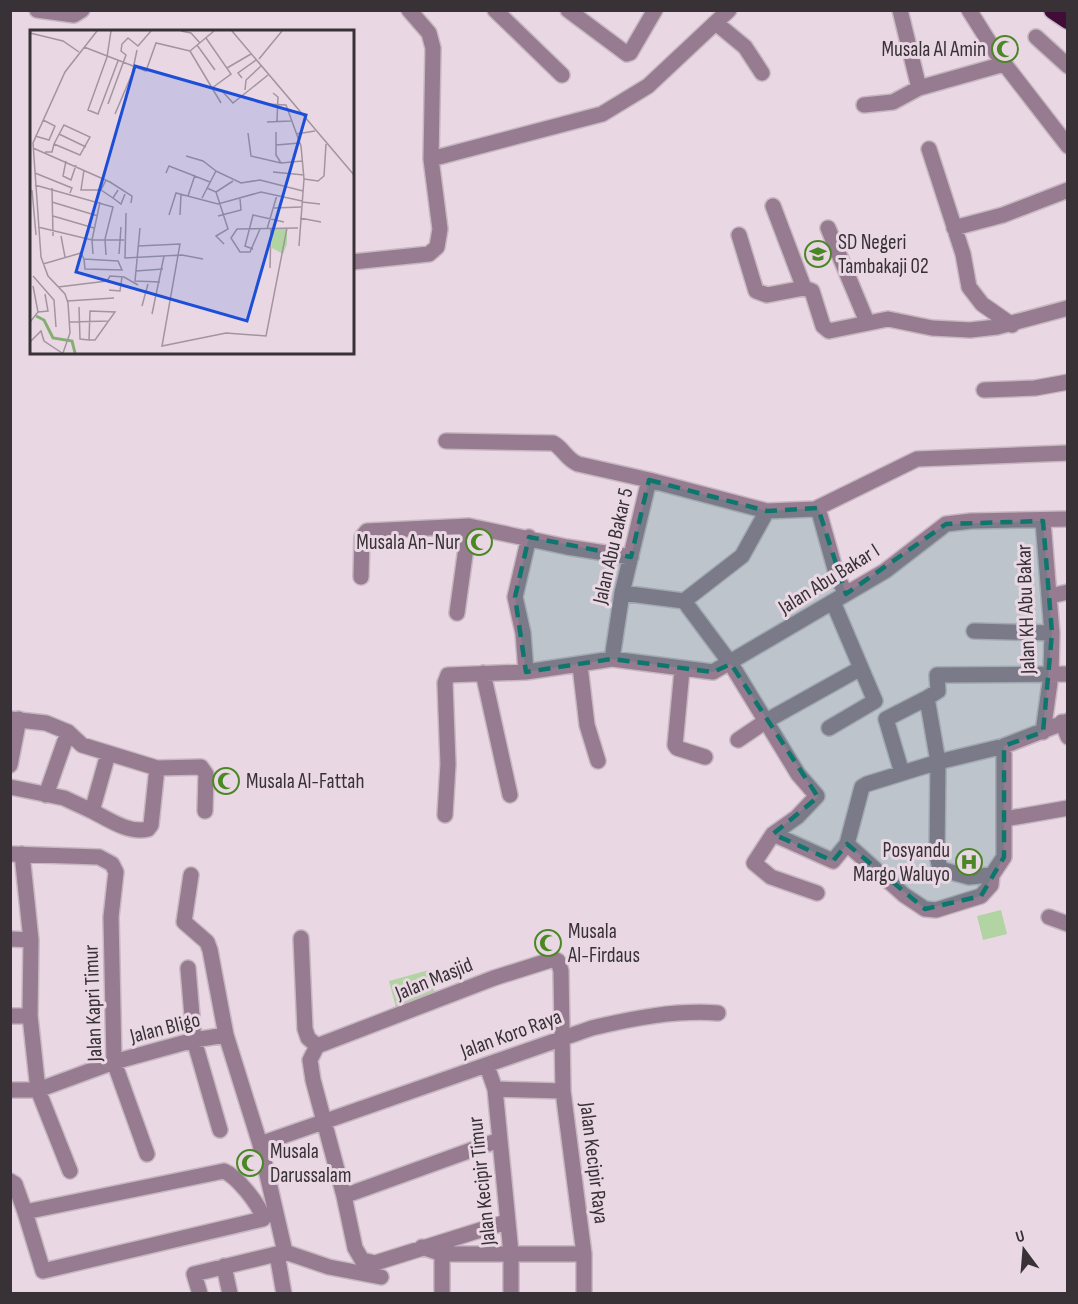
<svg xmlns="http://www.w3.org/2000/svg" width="1078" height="1304" font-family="'Sofia Sans Condensed',sans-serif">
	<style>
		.grass { fill: #b2d3a2 }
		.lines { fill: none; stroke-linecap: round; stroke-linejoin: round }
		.minor-casing { stroke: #c6b7c1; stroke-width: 18 }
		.highway-casing { stroke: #c6b7c1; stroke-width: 21 }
		.minor { stroke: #977b90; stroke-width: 15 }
		.highway { stroke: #420c39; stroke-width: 18 }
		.marked { fill: #0f766e; fill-opacity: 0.2; stroke: #0f766e; stroke-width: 4.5; stroke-dasharray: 12 8; stroke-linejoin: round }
		.labels { text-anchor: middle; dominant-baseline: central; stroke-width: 6; stroke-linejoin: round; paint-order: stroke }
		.poi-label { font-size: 21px; fill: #383136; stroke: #e9d8e4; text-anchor: start }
		.street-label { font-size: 21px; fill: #383136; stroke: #e9d8e4 }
		.inset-river { fill: none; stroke: #85af70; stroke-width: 3 }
		.inset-road { fill: none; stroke: #a2959e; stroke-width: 1.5 }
		.view { fill: #1d4ed8; fill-opacity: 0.15; stroke: #1d4ed8; stroke-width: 3 }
		.inset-edge { fill: none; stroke: #383136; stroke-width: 3 }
	</style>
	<rect width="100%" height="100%" fill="#e9d8e4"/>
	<path class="grass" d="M1001,910L1007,934L983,940L977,916Z
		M429,970L436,997L396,1008L389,981Z"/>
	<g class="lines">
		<defs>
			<path id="minor" d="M37,10L74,15L82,10
				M409,10L429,33L433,48L431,159
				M495,10L562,75
				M568,10L627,54L630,53L655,10
				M900,10L919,88
				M969,10L996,53L1068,146
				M716,23L745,47L762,73
				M1036,37L1068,66
				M864,105L893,102L919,88L1004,64
				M929,149L963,254L969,287L982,304L1012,325
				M773,206L804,288L812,291L823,326L829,331L888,319L932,328L970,330L997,327L1068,308
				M828,228L867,322
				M954,228L1003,215L1068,190
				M739,235L756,291L767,295L804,288
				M352,262L429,254L437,247L440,229L431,159L602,114L648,86L729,10
				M984,390L1035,388L1068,382
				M446,441L553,443C563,448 566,459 578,464L649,480
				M818,508L837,576L846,594
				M1043,521L1052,633L1051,675L1043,732
				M361,577L362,537L367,531L469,526L567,547L631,557
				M622,593L684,601L731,664L798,774L817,796L797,817L773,834L754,863L771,877L817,893
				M1050,596L1068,592
				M684,601L742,556L767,511
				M457,613L469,526
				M974,631L1052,633
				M612,659L622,593L649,480L767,511L815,509L917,459L1068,453
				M580,666L587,725L598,761
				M682,670L675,745L677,748L705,757
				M526,672L523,633L515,597L529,537
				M483,673L510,795
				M10,719L46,723L68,732L82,745L157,768L201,767L206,774L205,811
				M1062,722L1068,737
				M829,728L875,701L861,668
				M738,740L766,721L861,668L833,602
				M1004,746V857L992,875L991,885L981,896L936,910L925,909L904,895L847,844L862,787L867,784L938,762L1004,746L1068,721
				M10,765L19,719
				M902,773L886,719L927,698
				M10,787L64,798L92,811L108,754
				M46,795L68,732
				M92,811C108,819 129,834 148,829L151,825L157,768
				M445,815L448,764L445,683L448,675L526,672L612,659L713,672L885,571L946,524L971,521L1068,519
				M1005,819L1068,808
				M773,834L833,861L847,844
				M10,854L99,857L112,864L116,872L111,917L114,1062L147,1154
				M22,854L31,940L30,1016L38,1090L70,1171
				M191,875L184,922L207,942L210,950L226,1035L260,1144L592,1028C634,1018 675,1010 718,1013
				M992,875L969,877L940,869L937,855L938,762L927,698L938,691L937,675L1068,674
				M1049,917L1068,924
				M301,938L305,1029L308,1038L317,1046L310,1060L313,1080L344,1196L355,1248L362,1260L375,1263L506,1222
				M10,939L31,940
				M188,968L194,1040L220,1130
				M10,1016H30
				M317,1046L494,978L554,959L558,961L561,971L563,1091L584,1254V1294
				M487,1066L495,1089L511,1253V1294
				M495,1089L563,1091
				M10,1090H38L114,1062L194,1040L226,1035
				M260,1144L285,1252
				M224,1171C236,1176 260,1204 263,1219L43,1271L25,1212Z
				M10,1181L15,1184L25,1212
				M344,1196L499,1140
				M422,1247L442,1254H584
				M277,1254L284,1294
				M224,1266L230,1294
				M200,1294L194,1274L285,1252L329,1267L381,1277
				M442,1294V1254"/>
			<path id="highway" d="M1053,10L1068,20"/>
		</defs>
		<use href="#minor" class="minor-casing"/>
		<use href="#highway" class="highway-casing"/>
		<use href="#minor" class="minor"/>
		<use href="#highway" class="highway"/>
	</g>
	<path class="marked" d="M649,480L767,511L818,508L846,594L946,524L1043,521L1052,633L1043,732L1004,746V857L981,896L925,909L847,844L833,861L773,834L818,797L731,664L713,672L612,659L526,672L515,597L529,537L631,557Z"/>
	<defs>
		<symbol id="mosque-ring" viewBox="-11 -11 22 22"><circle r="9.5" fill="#e9d8e4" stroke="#4c8725" stroke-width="1.5"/><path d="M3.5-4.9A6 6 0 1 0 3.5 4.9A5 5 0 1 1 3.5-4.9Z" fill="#4c8725"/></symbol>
		<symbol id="school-ring" viewBox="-11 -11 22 22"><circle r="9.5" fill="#e9d8e4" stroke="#4c8725" stroke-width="1.5"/><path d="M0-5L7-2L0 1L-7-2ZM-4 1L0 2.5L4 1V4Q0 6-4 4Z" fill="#4c8725"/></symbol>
		<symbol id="hospital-ring" viewBox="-11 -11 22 22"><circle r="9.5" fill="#e9d8e4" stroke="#4c8725" stroke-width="1.5"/><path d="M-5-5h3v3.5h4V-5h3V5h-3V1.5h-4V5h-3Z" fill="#4c8725"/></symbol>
	</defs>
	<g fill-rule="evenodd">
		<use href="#mosque-ring" x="990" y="34" width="30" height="30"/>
		<use href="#school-ring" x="803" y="239" width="30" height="30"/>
		<use href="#mosque-ring" x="464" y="527" width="30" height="30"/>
		<use href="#mosque-ring" x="211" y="766" width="30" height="30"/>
		<use href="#hospital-ring" x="954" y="847" width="30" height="30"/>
		<use href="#mosque-ring" x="533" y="928" width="30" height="30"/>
		<use href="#mosque-ring" x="235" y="1148" width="30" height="30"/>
	</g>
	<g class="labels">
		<g class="poi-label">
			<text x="986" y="49" text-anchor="end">Musala Al Amin</text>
			<text x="838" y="242">SD Negeri<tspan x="838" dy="24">Tambakaji 02</tspan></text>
			<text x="460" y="542" text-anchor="end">Musala An-Nur</text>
			<text x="246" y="781">Musala Al-Fattah</text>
			<text x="950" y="850" text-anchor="end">Posyandu<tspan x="950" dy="24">Margo Waluyo</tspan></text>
			<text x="568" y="931">Musala<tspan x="568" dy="24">Al-Firdaus</tspan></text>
			<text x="270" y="1151">Musala<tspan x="270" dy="24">Darussalam</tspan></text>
		</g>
		<g class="street-label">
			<text transform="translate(613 546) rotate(-77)">Jalan Abu Bakar 5</text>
			<text transform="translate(829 579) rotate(-32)">Jalan Abu Bakar I</text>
			<text transform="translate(1026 609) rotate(-92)">Jalan KH Abu Bakar</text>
			<text transform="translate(434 979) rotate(-22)">Jalan Masjid</text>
			<text transform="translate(93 1003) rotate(-92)">Jalan Kapri Timur</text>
			<text transform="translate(165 1028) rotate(-14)">Jalan Bligo</text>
			<text transform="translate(511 1034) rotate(-20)">Jalan Koro Raya</text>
			<text transform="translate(594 1163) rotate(83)">Jalan Kecipir Raya</text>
			<text transform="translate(482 1181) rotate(-96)">Jalan Kecipir Timur</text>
		</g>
	</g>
	<g transform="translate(30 30)">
		<rect width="324" height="324" fill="#e9d8e4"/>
		<path d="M257,198V214L253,224L242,218V199Z" fill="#b2d3a2"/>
		<path class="inset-river" d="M6,286L14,290L23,308L42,311L45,323"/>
		<path class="inset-road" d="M81,1L77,27L58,80L68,84L88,31M151,1L161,3L170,13M202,1L324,145M0,3L33,11L49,22M176,8L201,44L182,58M167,15L185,40M54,17L116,41L126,13L160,21M160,21L191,73M160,21L184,1M229,29L252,1M197,38L221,24M212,48L208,43L226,30M215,60L216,50L231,36M193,62L203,73L238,45M243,63L248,67L247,91M78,74L96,25L91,21L92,14L98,8L108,16L121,1M235,74L256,75L271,116L274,149L269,216M85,84L102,44L107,20M237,92L261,91M246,102V125L251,133M218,103L221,126L251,133L272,131M29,104L56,117M266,104L285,101M5,106L19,110L25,96L13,90M246,115L270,113M3,118L80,152L102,166L101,173M15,122H22L24,114L34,95L60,107L50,125L24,114M156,126L173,131L186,141M36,131L33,146L41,150L46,135M54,140L51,160H71L76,150M243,142L274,145M5,143L42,158L40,163M136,143L139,136L180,152M274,149L288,151L294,146L296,114M5,155L83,177L75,209L76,225M22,158L23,206M177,158L186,162L198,199L186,206L194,214M2,160L6,205M71,160L83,168L88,160M186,162L203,151M158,166L165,145M83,168L91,174L95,164M172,168L186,141L211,153L230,150L273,161M22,172L68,186M272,172L290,174M244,178L271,177M96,183L95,228L152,225L173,229M139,185L146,163L188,174L231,162L272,171M150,185L151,164M23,186L64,198M188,186L211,180L210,169M270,188L291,192M8,197L62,210H94M110,198L105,251L130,252M230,199L220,222H210L201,208L207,199L268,198M237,199L247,165M31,206L35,227M108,216L150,214L132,316L196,303L236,306L257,198M223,219L215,216L223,185L254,192M63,224L62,210L70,172M89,224L91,197M54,229L88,231L92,240L55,239ZM13,234L51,223L54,229M240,238L241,198M106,241L133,239M3,246L24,270L26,297M3,256L8,282M28,257L77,251L80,246L94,247L108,255M79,260L90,261L92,247M37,271L84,268M112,276L118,254M49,277L50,309L59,310H65L85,282L60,281L59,310M122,284L134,226M0,292L8,282L18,281L15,264M39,292L79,291M0,312L11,301L14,311L32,323M33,323L40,303L38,273L35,264L18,246L11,227L3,113L35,42L67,1"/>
		<path class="view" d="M105,36L276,85L217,291L46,242Z"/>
		<rect width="324" height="324" class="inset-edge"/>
	</g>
	<rect width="1078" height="1304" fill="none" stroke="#383136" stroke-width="24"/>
	<g transform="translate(1024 1250) rotate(344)" stroke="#e9d8e4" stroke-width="4.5" paint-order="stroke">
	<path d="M0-4.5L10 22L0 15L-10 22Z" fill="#383136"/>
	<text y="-9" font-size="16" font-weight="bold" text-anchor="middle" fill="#383136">U</text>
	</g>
</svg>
